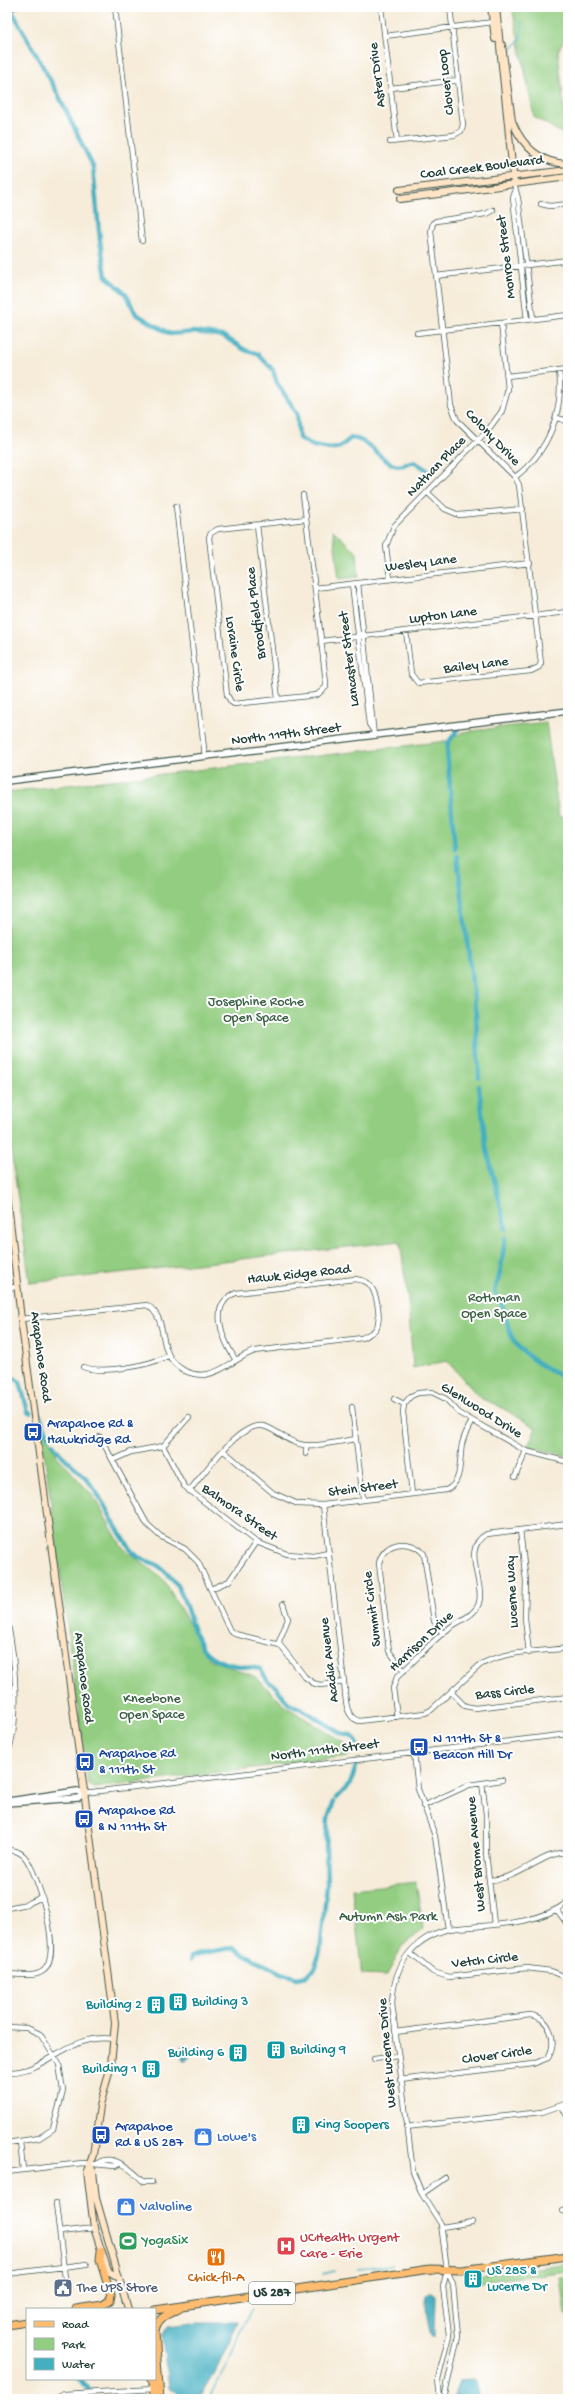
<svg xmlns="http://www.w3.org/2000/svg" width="575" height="2406" font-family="'Gochi Hand',sans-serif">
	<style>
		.green { fill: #93cd81; stroke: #59855a }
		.water { fill: #43afc1; stroke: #31767a }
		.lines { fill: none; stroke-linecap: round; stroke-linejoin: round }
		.stream { stroke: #43afc1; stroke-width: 1.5 }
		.canal { stroke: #43afc1; stroke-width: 4.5 }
		.minor-casing { stroke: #3f574d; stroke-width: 6 }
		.tertiary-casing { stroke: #3f574d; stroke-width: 8 }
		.secondary-casing { stroke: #3f574d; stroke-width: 8 }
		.primary-casing { stroke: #3f574d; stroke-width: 9 }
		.minor { stroke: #fff; stroke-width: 4.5 }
		.tertiary { stroke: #fff; stroke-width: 5.5 }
		.secondary { stroke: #ffe4c6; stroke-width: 6 }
		.primary { stroke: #febc70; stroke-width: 7 }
		.labels { text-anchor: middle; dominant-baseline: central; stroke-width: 4; stroke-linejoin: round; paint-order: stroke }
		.shield { fill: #fff; stroke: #627771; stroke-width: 1 }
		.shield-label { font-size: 13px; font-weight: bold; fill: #1f3d34 }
		.street-label { font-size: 14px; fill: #1f3d34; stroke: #fff }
		.park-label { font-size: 14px; fill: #3c6147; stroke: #fff }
		.transit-label { font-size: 14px; fill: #164399; stroke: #fff; text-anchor: start }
		.culture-label { font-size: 14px; fill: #0d838f; stroke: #fff; text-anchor: start }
		.shop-label { font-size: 14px; fill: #366cbe; stroke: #fff; text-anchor: start }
		.health-label { font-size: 14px; fill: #be3a42; stroke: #fff; text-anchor: start }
		.leisure-label { font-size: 14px; fill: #27864d; stroke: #fff; text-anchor: start }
		.food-label { font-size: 14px; fill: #c56008; stroke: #fff }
		.service-label { font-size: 14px; fill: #4e5e75; stroke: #fff; text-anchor: start }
	</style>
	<rect width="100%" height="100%" fill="#fff"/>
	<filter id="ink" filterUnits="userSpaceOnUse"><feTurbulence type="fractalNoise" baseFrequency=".025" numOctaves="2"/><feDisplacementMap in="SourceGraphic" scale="8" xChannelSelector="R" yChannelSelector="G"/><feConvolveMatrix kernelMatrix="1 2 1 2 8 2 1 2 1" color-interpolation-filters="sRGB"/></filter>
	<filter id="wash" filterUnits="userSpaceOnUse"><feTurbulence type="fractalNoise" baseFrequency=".012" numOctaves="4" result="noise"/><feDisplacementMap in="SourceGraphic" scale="16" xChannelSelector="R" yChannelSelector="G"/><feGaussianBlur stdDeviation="0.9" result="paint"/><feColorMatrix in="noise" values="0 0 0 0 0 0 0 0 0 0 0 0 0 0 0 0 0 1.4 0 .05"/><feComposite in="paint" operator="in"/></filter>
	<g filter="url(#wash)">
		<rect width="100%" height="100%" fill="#f6ecd9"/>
		<path class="green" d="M512,7H568V31L558,51L567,136L534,117Z
			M333,530L357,553L359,577L339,579Z
			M546,722L559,817H568V1456L528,1446L536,1428L497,1405L480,1398L447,1361L413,1368L408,1300L400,1241L30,1283L7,1121V792L447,741L463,732Z
			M40,1420L57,1456L93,1496L122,1547L164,1580L209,1659L256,1677L285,1706L356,1750L348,1756L95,1788L88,1784Z
			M416,1882L423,1929L402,1946L387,1976L362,1975L352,1889Z
			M568,2264V2271L471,2283L470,2278L474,2280L475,2276Z
			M568,2276V2315H565L560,2277Z"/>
		<path class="water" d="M182,2046H190L191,2055L186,2061H183Z
			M430,2292L435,2296L434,2338L431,2336C428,2324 424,2306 427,2294Z
			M198,2322H238L216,2371L200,2397L186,2399L168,2387L162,2336L168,2326Z
			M473,2380L476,2381L480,2399H453L459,2381Z"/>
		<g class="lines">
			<path class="stream" d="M511,50L521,38L522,22
				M359,2268L392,2265
				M324,2274L334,2271
				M209,2399L229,2362L239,2333L252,2308"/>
			<path class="canal" d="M12,11L58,94L93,167L100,241L106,276L126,294L136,314L170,334L194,332L217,335L225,337L245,350L258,354L273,370L277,383L297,413L299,438L313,446L331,449L340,447L351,438C371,440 378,459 394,465C403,469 408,460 415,462L427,470L429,475
				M455,849L447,750L448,743L458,729
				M457,856L476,1015L479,1078
				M479,1086L486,1146L506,1229
				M505,1238L501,1268L495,1292C505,1305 505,1319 511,1335C516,1350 537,1363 551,1371C556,1375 563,1374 568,1378
				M7,1373L20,1382L28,1412L31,1413
				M38,1412L49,1437
				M53,1444C61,1458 76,1466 86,1478C106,1502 115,1532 136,1555C141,1560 149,1561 155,1564C164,1569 175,1581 180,1591C189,1608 193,1642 208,1654C222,1666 243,1666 260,1669L268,1681L276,1687L289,1704L300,1708L341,1733L350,1735L355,1739L359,1747
				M337,1798L350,1784L357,1764
				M190,1961L191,1957L207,1952L233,1948L279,1972L297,1978L307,1976L315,1967L320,1952L327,1884L326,1848L328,1818L334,1802
				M78,2379L89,2389
				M106,2399L146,2397"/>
		</g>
	</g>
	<g filter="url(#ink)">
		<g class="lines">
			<defs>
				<path id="minor" d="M115,7L142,241
					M381,7L397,141
					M7,8L16,7
					M385,36L493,22
					M391,88L458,80
					M390,142L454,135L461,131L463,125L450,7
					M514,184L518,198L533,319
					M515,192L513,198L527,320
					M541,204L550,206L568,204
					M436,276L568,260
					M417,333L568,315
					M507,376L568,369
					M557,418L568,421
					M515,477C549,452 564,411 559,370
					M427,492L445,509L459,515L523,509
					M303,495C311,557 319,620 326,683V687L317,695L234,704L231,702L227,695L209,537L211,533L218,529L306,519
					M176,506L205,757
					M257,525L278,699
					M390,579L386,546L394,526L488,430L502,411L508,389L501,323
					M358,583L374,736
					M352,584L369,724L373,730
					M315,588L530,563
					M406,631L411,674L418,683L531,671L539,667L541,663L519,485L515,477L457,420L451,405L431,231L433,223L436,221L486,214L493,210
					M321,641L567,612
					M7,1288L17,1287
					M21,1319L147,1305C172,1321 153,1354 185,1371C192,1374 200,1376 208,1374C225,1371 238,1356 255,1351L362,1338C367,1335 374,1333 377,1327C381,1317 377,1292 369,1284C365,1280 360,1280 355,1279L236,1293C207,1304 223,1340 235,1359
					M83,1367C104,1374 147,1366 168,1356
					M394,1399L404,1404
					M352,1407L363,1499
					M100,1437L147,1524L160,1536L185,1549L198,1562L230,1631L235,1634L280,1645L305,1677L313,1683L320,1685L344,1682
					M163,1446L184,1486L256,1542L287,1554L314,1556L328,1553
					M224,1451L273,1493L298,1504L323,1505L446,1490C463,1483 459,1460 462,1444C464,1436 468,1428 472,1421
					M306,1454V1445
					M113,1460L131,1452L163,1446L189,1417
					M515,1477L526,1451
					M189,1491C204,1474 239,1422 263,1426C277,1429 287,1443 304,1445C320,1447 340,1441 356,1439
					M412,1494L403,1412L404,1404L411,1396L418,1393L432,1392L446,1399L459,1413L526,1451L568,1462
					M323,1505L344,1682C346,1696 344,1717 359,1721L425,1713L431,1710L480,1665C505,1650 540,1652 568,1648
					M520,1530L526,1581L525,1618L529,1653
					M211,1589L229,1581L256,1542
					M7,1621C15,1654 21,1723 7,1754
					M278,1644L288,1619L283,1604
					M404,1671L389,1651L379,1563C384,1541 411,1538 424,1554L434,1621L443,1634
					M7,1691H14
					M451,1692L465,1706L475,1708L568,1697
					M397,1717L393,1688L397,1677C415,1661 432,1640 452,1626C461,1620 475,1615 479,1603C485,1581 460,1548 487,1534L568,1524
					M414,1753L418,1789L435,1836L448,1929
					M482,1783L486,1814V1853L494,1924
					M84,1793L568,1734
					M423,1806L469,1785L502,1780
					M7,1850C13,1850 19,1851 24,1856C38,1872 64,1957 43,1971C34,1978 18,1974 7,1974
					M489,1880C522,1879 539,1853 568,1852
					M7,1908L27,1904L42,1897
					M557,1910L568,1925
					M410,1953L433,1972L449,1977L527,1968L551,1971L568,1978
					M7,2027L27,2028L40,2034L59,2064L63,2091L53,2129L39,2138L7,2143
					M395,2032L530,2015C550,2017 558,2041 548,2058L533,2064L400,2080
					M374,2059L398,2056
					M7,2072C46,2074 67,2032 114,2039
					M562,2106L568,2118
					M406,2127L542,2112L568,2103
					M20,2141L23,2170
					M98,2163C113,2152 134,2172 144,2182H152
					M7,2172L82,2163L115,2166L119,2164
					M422,2194L445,2178
					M56,2204L65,2278
					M563,2211L568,2210
					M442,2227L472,2222
					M60,2232L94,2228
					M7,2274L87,2264
					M55,2399L64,2394L154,2389
					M440,2399L438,2379L449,2335L443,2287L447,2270
					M444,2399L458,2336L453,2284L447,2270L441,2224L422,2194L413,2172L392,2004C394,1966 410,1940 448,1929C488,1924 535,1927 568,1902"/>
				<path id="tertiary" d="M7,781L568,711
					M9,1801L77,1791L84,1793
					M7,1803L78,1798L84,1793"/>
				<path id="secondary" d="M491,7L495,39
					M496,7L514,184
					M502,45L512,121C522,146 540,163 568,164
					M399,190L568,170
					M400,199L568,177
					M7,1194L21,1319L115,2023L111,2065L100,2106L93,2155L87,2171L94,2228L108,2271L118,2277
					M89,2164L93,2171L96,2198L128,2309"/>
				<path id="primary" d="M76,2309L103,2305L110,2300L111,2295L100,2260L101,2251
					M155,2310L430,2269L461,2270L568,2256
					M7,2325L27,2322
					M155,2332C156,2318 168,2314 179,2309
					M155,2333L160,2399
					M151,2379L155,2399"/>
			</defs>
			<use href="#minor" class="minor-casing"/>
			<use href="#tertiary" class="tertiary-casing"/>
			<use href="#secondary" class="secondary-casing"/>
			<use href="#primary" class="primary-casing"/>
			<use href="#minor" class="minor"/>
			<use href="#tertiary" class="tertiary"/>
			<use href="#secondary" class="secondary"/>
			<use href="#primary" class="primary"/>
		</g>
	</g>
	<defs>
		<symbol id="bus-square" viewBox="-11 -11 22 22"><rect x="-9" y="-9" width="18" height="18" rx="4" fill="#1a4fb4" stroke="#fff"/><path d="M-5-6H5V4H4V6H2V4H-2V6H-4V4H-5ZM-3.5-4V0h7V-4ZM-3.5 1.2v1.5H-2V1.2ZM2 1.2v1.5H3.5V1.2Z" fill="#fff"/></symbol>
		<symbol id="building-square" viewBox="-11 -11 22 22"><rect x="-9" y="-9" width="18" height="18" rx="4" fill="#0f9aa8" stroke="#fff"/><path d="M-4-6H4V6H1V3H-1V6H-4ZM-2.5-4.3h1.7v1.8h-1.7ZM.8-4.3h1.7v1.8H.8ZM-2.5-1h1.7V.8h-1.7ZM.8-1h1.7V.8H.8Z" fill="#fff"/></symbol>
		<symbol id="shop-square" viewBox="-11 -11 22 22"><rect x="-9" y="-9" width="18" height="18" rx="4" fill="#3f7fe0" stroke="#fff"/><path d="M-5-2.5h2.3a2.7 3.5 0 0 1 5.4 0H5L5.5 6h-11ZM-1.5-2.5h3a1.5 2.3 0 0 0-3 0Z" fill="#fff"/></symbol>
		<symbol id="stadium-square" viewBox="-11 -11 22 22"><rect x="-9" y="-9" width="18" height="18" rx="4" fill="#2e9e5b" stroke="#fff"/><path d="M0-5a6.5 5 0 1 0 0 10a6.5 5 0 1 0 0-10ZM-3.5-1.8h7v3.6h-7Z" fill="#fff"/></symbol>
		<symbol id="hospital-square" viewBox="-11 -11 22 22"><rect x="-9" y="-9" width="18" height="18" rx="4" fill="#e0444e" stroke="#fff"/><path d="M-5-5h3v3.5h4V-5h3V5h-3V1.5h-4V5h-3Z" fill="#fff"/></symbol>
		<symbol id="restaurant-square" viewBox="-11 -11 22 22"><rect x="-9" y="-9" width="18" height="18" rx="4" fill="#e8710a" stroke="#fff"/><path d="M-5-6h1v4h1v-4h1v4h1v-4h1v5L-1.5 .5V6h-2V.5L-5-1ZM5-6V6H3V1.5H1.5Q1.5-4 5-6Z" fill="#fff"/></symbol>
		<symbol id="civic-square" viewBox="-11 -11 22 22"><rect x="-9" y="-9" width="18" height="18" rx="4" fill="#5c6f8a" stroke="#fff"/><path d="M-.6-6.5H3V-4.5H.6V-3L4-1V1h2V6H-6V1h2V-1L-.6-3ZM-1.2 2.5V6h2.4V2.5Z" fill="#fff"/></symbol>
	</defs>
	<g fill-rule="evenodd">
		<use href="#bus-square" x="22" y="1421" width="22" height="22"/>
		<use href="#bus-square" x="408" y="1736" width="22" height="22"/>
		<use href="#bus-square" x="74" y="1751" width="22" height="22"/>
		<use href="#bus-square" x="73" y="1808" width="22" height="22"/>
		<use href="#building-square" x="167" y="1991" width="22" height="22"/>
		<use href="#building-square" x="145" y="1994" width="22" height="22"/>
		<use href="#building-square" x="265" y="2039" width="22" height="22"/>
		<use href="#building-square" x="227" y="2042" width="22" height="22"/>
		<use href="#building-square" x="140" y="2058" width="22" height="22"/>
		<use href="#building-square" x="290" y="2114" width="22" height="22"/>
		<use href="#bus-square" x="90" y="2124" width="22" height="22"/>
		<use href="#shop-square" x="192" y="2126" width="22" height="22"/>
		<use href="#shop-square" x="115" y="2196" width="22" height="22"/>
		<use href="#stadium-square" x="117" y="2230" width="22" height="22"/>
		<use href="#hospital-square" x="275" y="2235" width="22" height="22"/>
		<use href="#restaurant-square" x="205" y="2246" width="22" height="22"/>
		<use href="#building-square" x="462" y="2268" width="22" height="22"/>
		<use href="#civic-square" x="52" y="2277" width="22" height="22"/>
	</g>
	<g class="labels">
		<rect class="shield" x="249" y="2282" width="46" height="22" rx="3"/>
		<g class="shield-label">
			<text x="272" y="2293">US 287</text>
		</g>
		<g class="street-label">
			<text transform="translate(378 75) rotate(-97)">Aster Drive</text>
			<text transform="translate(447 82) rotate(-97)">Clover Loop</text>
			<text transform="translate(482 168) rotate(-7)">Coal Creek Boulevard</text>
			<text transform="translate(507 257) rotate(-97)">Monroe Street</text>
			<text transform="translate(492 438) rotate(46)">Colony Drive</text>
			<text transform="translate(437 467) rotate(-46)">Nathan Place</text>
			<text transform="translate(421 564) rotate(-7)">Wesley Lane</text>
			<text transform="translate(257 613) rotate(-97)">Brookfield Place</text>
			<text transform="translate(443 616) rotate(-7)">Lupton Lane</text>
			<text transform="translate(234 654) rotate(82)">Loraine Circle</text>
			<text transform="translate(350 659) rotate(-97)">Lancaster Street</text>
			<text transform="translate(476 666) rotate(-7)">Bailey Lane</text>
			<text transform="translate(286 735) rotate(-7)">North 119th Street</text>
			<text transform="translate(299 1275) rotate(-6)">Hawk Ridge Road</text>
			<text transform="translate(40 1357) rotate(82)">Arapahoe Road</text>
			<text transform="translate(481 1411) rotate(32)">Glenwood Drive</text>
			<text transform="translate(363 1489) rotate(-7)">Stein Street</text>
			<text transform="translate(239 1513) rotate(35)">Balmora Street</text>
			<text transform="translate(513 1592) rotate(-93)">Lucerne Way</text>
			<text transform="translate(373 1609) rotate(-97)">Summit Circle</text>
			<text transform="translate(422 1642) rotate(-43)">Harrison Drive</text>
			<text transform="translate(330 1660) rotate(-97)">Acadia Avenue</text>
			<text transform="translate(83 1678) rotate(83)">Arapahoe Road</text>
			<text transform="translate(505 1693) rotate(-6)">Bass Circle</text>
			<text transform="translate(325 1751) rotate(-7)">North 111th Street</text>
			<text transform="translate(477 1854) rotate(-95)">West Brome Avenue</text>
			<text transform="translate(485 1961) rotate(-6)">Vetch Circle</text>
			<text transform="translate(388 2053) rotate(-95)">West Lucerne Drive</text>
			<text transform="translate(497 2056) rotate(-8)">Clover Circle</text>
		</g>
		<g class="park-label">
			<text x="256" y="1002">Josephine Roche<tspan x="256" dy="16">Open Space</tspan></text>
			<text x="494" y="1298">Rothman<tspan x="494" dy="16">Open Space</tspan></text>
			<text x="152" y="1699">Kneebone<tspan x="152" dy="16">Open Space</tspan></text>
			<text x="388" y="1917">Autumn Ash Park</text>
		</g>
		<g class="transit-label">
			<text x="47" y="1424">Arapahoe Rd &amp;<tspan x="47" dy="16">Hawkridge Rd</tspan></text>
			<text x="433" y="1739">N 111th St &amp;<tspan x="433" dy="16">Beacon Hill Dr</tspan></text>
			<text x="99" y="1754">Arapahoe Rd<tspan x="99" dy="16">&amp; 111th St</tspan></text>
			<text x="98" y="1811">Arapahoe Rd<tspan x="98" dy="16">&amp; N 111th St</tspan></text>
			<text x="115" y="2127">Arapahoe<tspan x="115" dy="16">Rd &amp; US 287</tspan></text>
		</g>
		<g class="culture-label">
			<text x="192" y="2002">Building 3</text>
			<text x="142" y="2005" text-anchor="end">Building 2</text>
			<text x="290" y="2050">Building 9</text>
			<text x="224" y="2053" text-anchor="end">Building 6</text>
			<text x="137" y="2069" text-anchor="end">Building 1</text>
			<text x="315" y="2125">King Soopers</text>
			<text x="487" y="2271">US 285 &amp;<tspan x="487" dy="16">Lucerne Dr</tspan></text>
		</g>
		<g class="shop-label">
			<text x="217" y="2137">Lowe's</text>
			<text x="140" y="2207">Valvoline</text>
		</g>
		<g class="health-label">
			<text x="300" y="2238">UCHealth Urgent<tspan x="300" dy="16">Care - Erie</tspan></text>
		</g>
		<g class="leisure-label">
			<text x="142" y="2241">YogaSix</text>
		</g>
		<g class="food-label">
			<text x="216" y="2278">Chick-fil-A</text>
		</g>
		<g class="service-label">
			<text x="77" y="2288">The UPS Store</text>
		</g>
	</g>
	<rect width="575" height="2406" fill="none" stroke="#fff" stroke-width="24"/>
	<rect x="26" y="2308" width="130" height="72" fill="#ffffff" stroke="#a5b1ae"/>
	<rect x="34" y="2321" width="20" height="6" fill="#febc70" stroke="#a5b1ae"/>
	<text x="62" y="2328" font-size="12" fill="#1f3d34">Road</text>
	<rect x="34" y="2338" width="20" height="12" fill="#93cd81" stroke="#a5b1ae"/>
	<text x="62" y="2348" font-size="12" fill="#1f3d34">Park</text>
	<rect x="34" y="2358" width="20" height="12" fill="#43afc1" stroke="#a5b1ae"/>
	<text x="62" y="2368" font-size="12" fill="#1f3d34">Water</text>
</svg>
